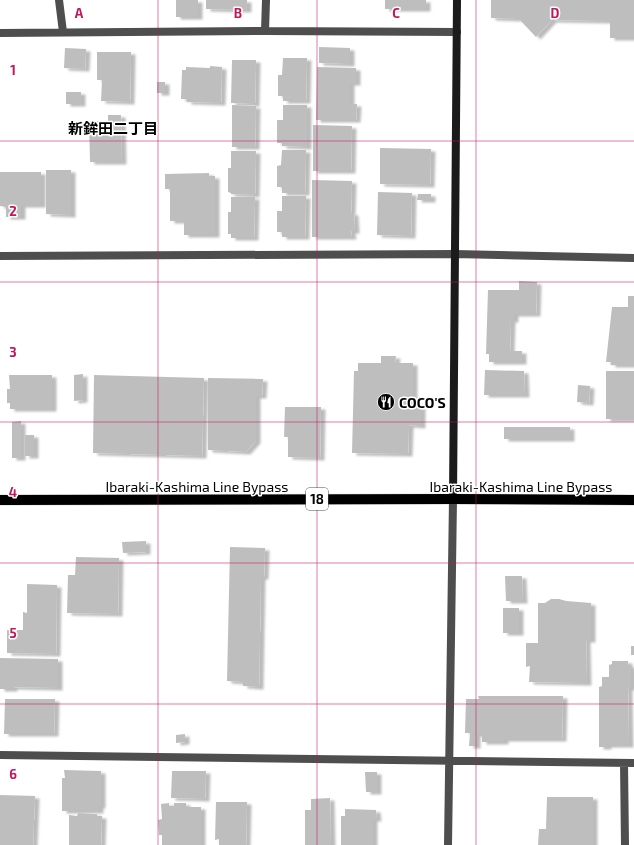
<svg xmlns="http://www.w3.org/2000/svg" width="634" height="845" font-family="'Exo 2','Noto Sans JP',sans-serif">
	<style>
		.building { fill: #bebebe; filter: url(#shadow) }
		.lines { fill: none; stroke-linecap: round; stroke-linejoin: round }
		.primary-casing { stroke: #dbdbdb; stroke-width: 11 }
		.street { stroke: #4e4e4e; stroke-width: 8 }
		.secondary { stroke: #1b1b1b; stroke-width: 8 }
		.primary { stroke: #000; stroke-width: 10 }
		.grid { fill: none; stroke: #c2185b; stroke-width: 1; stroke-opacity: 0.55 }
		.labels { text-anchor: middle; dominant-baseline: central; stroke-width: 3; stroke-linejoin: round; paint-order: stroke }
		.shield { fill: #fff; stroke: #4c4c4c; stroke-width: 1 }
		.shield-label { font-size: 13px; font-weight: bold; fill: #000 }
		.poi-label { font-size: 14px; font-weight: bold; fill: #000; stroke: #fff; text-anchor: start }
		.street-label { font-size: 14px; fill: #000; stroke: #fff }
		.neighbourhood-label { font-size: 15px; font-weight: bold; fill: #000; stroke: #fff }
		.grid-label { font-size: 13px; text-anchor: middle; font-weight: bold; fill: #c2185b; stroke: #fff; stroke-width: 3; stroke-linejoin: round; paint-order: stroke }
	</style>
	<defs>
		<filter id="shadow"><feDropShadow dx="4.5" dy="2.5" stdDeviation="1" flood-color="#0004"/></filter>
	</defs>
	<rect width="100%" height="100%" fill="#fff"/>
	<path class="building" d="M176,0H198V17H176Z
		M206,0H247V10L206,9Z
		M385,0H426V9H385Z
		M491,0H634V38H610V21L552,20L536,37L519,19L491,18Z
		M319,47L350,48V64L319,63Z
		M65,48L86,49L85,69L64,68Z
		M97,52H131L130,102L101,101L102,80H97Z
		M283,58H307L306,101H283V96H278V75H282Z
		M232,60H256L255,104L231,103Z
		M210,66L222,67L221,103L187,102V99H181L182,70H186V67L210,68Z
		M317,67L356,68V83H350V104H357L356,120H316Z
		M157,82H165V93H157Z
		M66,92H81V104H66Z
		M232,105L256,106L255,147H232Z
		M283,105H307V147L282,146V143H277V120H283Z
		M108,115H121L122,162H90L89,121H108Z
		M313,125L352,126L351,171H313Z
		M380,148L431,149L430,185L380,184Z
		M282,150H306L305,193H282V187H277V166L281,165Z
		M231,151H256L255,195L231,194V193L228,192V168H231Z
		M46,170H71V215L46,214Z
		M0,172H41V205H21V217H6V207L0,206Z
		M209,173V176H215V235H184V221H170V189H165V174Z
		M312,180L352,181L351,213H354L355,231H351L352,237H312Z
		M378,192L412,193L411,236L377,235Z
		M418,194H431V200H417Z
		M282,196H306L305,237H282V232H277V211H282Z
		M231,197H255L254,238H231V234H228V212H231Z
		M519,281L537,282L536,314H514V320H511L510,351H522V362H489V354H486L488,290H519Z
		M628,296H634V365H611V362H606L612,307H628Z
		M381,356H396L395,363H413V406H421V426L409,425L408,454L352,453L354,371H358V363H381Z
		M485,370L524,371L525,395H484Z
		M606,371H634V419H606Z
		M83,374V400L74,401V375Z
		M9,375H52V409H10V403H7V389H10Z
		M94,375L204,378L202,456L93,453Z
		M208,378L263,379L262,396H256V441L246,452L208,450Z
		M578,385L590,386L589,403L577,402Z
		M285,407H321L320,458L288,457V437H284Z
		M21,421V458H12V422Z
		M504,427H570V439H504Z
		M25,435H34V456H25Z
		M146,541V552L123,553L122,542Z
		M230,547L265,548L264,577H261L259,687L243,686V682L227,681Z
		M76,557L119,558L118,614L67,613L68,575H75Z
		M505,576H522L523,601H506Z
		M27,584L57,585L56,654L7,653V630H23V612L27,613Z
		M551,599H559L566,601L591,603V640H586L587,683L529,682L530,666L526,667V643H538V603H545Z
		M503,608H519V633H503Z
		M631,646H634V655H631Z
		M0,658L58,659V688L13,687V689H0Z
		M612,661H628V665H631V688H628L629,745H607V747H599V687L602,686V677H609V665L612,664Z
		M478,696H563L562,739H504V742H482V734H476V746H469L470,733H465L466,699H479Z
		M5,699H55L54,734H4Z
		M185,734V742L176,743V735Z
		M64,770L101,771V806H99V811H62V778H65Z
		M172,771H206L205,799L171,798Z
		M365,772H377V792H366Z
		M0,795L35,796L33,845H0Z
		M547,797H593V845H538L539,829H546Z
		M330,798L331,845H305V810H311V799Z
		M216,802H247L246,845H219V839L215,840Z
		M169,803V806H174V803H186V807H201V845H162V835H159L158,820L162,819L161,804Z
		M345,809L376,810L377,819H373V845H341V816H345Z
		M78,813L97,814V816H102L101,845H69V815L77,816Z"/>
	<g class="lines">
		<defs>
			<path id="primary" d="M0,500L453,499L634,500"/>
		</defs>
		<use href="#primary" class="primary-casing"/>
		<path class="street" d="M59,0L63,32
			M265,31L266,0
			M0,33L265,31L457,32
			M0,256L455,254L634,258
			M0,755L634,763
			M624,763L625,845
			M448,845L453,499"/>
		<path class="secondary" d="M453,499L457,0"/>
		<use href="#primary" class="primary"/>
	</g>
	<path class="grid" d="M158,0V845M317,0V845M476,0V845M0,141H634M0,282H634M0,422H634M0,563H634M0,704H634"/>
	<defs>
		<symbol id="restaurant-disc" viewBox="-11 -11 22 22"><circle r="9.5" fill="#000" stroke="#fff"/><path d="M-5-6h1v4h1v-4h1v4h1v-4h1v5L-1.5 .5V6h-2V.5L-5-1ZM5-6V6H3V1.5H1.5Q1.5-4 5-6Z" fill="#fff"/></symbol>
	</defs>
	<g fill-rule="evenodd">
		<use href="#restaurant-disc" x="376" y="392" width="20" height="20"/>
	</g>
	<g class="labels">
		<rect class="shield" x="306" y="488" width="22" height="22" rx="3"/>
		<g class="shield-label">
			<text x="317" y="499">18</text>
		</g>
		<g class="poi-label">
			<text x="399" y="402">COCO'S</text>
		</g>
		<g class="street-label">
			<text x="197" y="486">Ibaraki-Kashima Line Bypass</text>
			<text x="521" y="486">Ibaraki-Kashima Line Bypass</text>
		</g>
		<g class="neighbourhood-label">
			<text x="113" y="128">新鉾田二丁目</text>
		</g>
	</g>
	<g class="grid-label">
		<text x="79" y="18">A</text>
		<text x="238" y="18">B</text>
		<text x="396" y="18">C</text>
		<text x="555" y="18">D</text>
		<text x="13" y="75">1</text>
		<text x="13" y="216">2</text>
		<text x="13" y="357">3</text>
		<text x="13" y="497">4</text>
		<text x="13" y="638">5</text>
		<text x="13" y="779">6</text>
	</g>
</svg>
